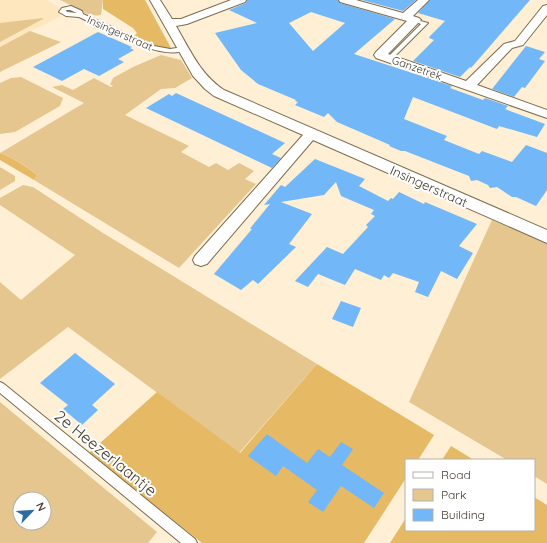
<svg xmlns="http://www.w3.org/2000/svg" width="547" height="543" font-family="Quicksand,sans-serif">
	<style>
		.built { fill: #fee7bf }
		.green { fill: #e5c68e; fill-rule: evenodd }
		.forest { fill: #e6b964 }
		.building { fill: #72b7f7; fill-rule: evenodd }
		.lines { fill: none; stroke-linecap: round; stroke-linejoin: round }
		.service-casing { stroke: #7c6b4e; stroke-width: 2 }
		.minor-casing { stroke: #7c6b4e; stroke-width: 2 }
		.service { fill: #fff; fill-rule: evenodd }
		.minor { fill: #fff; fill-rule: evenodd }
		.labels { text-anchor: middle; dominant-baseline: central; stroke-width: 4; stroke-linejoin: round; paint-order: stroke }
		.far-street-label { font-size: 11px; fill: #433b2e; stroke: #fff }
		.street-label { font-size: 13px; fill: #433b2e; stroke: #fff }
		.near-street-label { font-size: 16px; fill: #433b2e; stroke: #fff }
	</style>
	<rect width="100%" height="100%" fill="#feefd5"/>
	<path class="built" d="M0,0H47L61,9V16L0,47Z"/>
	<path class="green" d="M60,0H103L101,15C87,18 73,5 60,0Z
		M43,18V19L0,42V23Z
		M30,31L61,42L0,72V47Z
		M161,55L181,60L192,78L175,88L161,89L125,115L189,146L181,152L209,167L216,163L228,170L239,163L254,171L245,179L256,184L179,268L34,180L37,175C27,166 13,158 0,153L84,103L52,87L62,85L73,90L94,78L111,87L113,85H110L113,78L133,67Z
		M21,77L63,98L60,106L15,132L0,134V83L11,78Z
		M0,167L15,176V181L0,190Z
		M23,185L33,187L103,233L317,364L239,453L68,327L0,379V282L21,300L75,255L0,205V198Z
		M492,220L547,244V484L534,476V460H507L409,402Z
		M0,402L157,532L148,543H0ZM20,499H44V523H20Z"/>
	<path class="forest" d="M103,0H145L171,48C159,51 144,41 134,36L137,33L133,28L103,9Z
		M0,153C13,158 26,166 37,175L34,180L0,160Z
		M317,364L434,435L418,460H406V478L364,543H202L89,453L157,392L240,453Z
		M451,446L474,460H442Z
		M534,497L547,505V543H390L406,518V530H534Z"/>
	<path class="building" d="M247,0H338L340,3L395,19L354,54L452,86L450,88L483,100L485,98L508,106L505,109L545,124L537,137L499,126L497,129L413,97L404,119L447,136L444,140L479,154L482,151L512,162L526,145L547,153V190L536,206L516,197H512L497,187L490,188L488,185L477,180L471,181L469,176L405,151H401L389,146L390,145L337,122L328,113L324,117L295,105L298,102L295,101L296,100L258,84L241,70L215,33L257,23L229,10L246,3ZM311,12L345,23L313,51L289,23Z
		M362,0H416L403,11Z
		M430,0H530L471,68L470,67L460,77L413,61L434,40L429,38L430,36L445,21L418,13Z
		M98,32L132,47L130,48L134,50L118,59L124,62L99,76L84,69L62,81L33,67Z
		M526,46L545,52L539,59L545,61L525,88L522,87L514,97L492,89Z
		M176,93L285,143L272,154L281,158L272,168L146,108L169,94L172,96Z
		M315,159L365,179L359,186L388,201L391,198L393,199L399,192L424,204L425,202L477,224L459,246L473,253L457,279L441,271L428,297L415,292L419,282L393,273L389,278L384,275L381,280L355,269L345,285L318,274L308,287L295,281L327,247L343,254L368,227L366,225L375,216L371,214L374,210L341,196L336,182L324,195L281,202L312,214L289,244L296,247L258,284L253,280L241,290L214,274L252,229H250L252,226L270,204L264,205L281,185L285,187Z
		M341,301L361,308L353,327L332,319Z
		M75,353L115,384L92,405L98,410L82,425L63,409L68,405L40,383Z
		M267,434L307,463L318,449L330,457L341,442L353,449L342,465L384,493L374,508L341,486L323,512L308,502L317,490L283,466L276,476L248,456Z"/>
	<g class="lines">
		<defs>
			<path id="service" d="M71,6L82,11L83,14L154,46L170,49L183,47L186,49C165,64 101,27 79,17L66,16L59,12L62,8ZM66,10H70L77,13L67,12Z
				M413,19L428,23L392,59H388V57L421,24L413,21Z
				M0,382L4,384L195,539L197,543H181L0,393Z"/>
			<path id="minor" d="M150,0H160L172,19H181L231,0H246L245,2L187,24L176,26C190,50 200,74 224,90L547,230V243L313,140L207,264L201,266L195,264L193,260L195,256L303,135L214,96L205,89L193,76Z
				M339,0H356L403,13L418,0H429L413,16L419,18L421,20L419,22L388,54L466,81L504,44L515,41L543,6L547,5V15L523,45L512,48L477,85L547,110V118L376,58L374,55L376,52L407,21L340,2Z"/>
		</defs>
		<use href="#service" class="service-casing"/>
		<use href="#minor" class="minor-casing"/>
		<use href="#service" class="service"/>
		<use href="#minor" class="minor"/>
	</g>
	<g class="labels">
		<g class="far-street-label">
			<text transform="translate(120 33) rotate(24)">Insingerstraat</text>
			<text transform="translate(417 68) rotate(19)">Ganzetrek</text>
		</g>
		<g class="street-label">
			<text transform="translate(429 186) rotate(24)">Insingerstraat</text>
		</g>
		<g class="near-street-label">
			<text transform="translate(106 453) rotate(39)">2e Heezerlaantje</text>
		</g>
	</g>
	<rect x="405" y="459" width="130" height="72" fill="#ffffff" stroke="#b4b1ab"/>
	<rect x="413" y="472" width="20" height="6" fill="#ffffff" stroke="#b4b1ab"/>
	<text x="441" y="479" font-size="12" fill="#433b2e">Road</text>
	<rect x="413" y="489" width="20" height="12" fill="#e5c68e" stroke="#b4b1ab"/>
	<text x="441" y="499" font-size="12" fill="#433b2e">Park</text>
	<rect x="413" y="509" width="20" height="12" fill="#72b7f7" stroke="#b4b1ab"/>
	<text x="441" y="519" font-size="12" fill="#433b2e">Building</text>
	<g transform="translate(32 511) rotate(65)"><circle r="19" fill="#ffffff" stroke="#b4b1ab"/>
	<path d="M0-3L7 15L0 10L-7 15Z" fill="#2c6ca3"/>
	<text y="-6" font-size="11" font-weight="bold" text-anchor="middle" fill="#433b2e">N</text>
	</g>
</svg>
